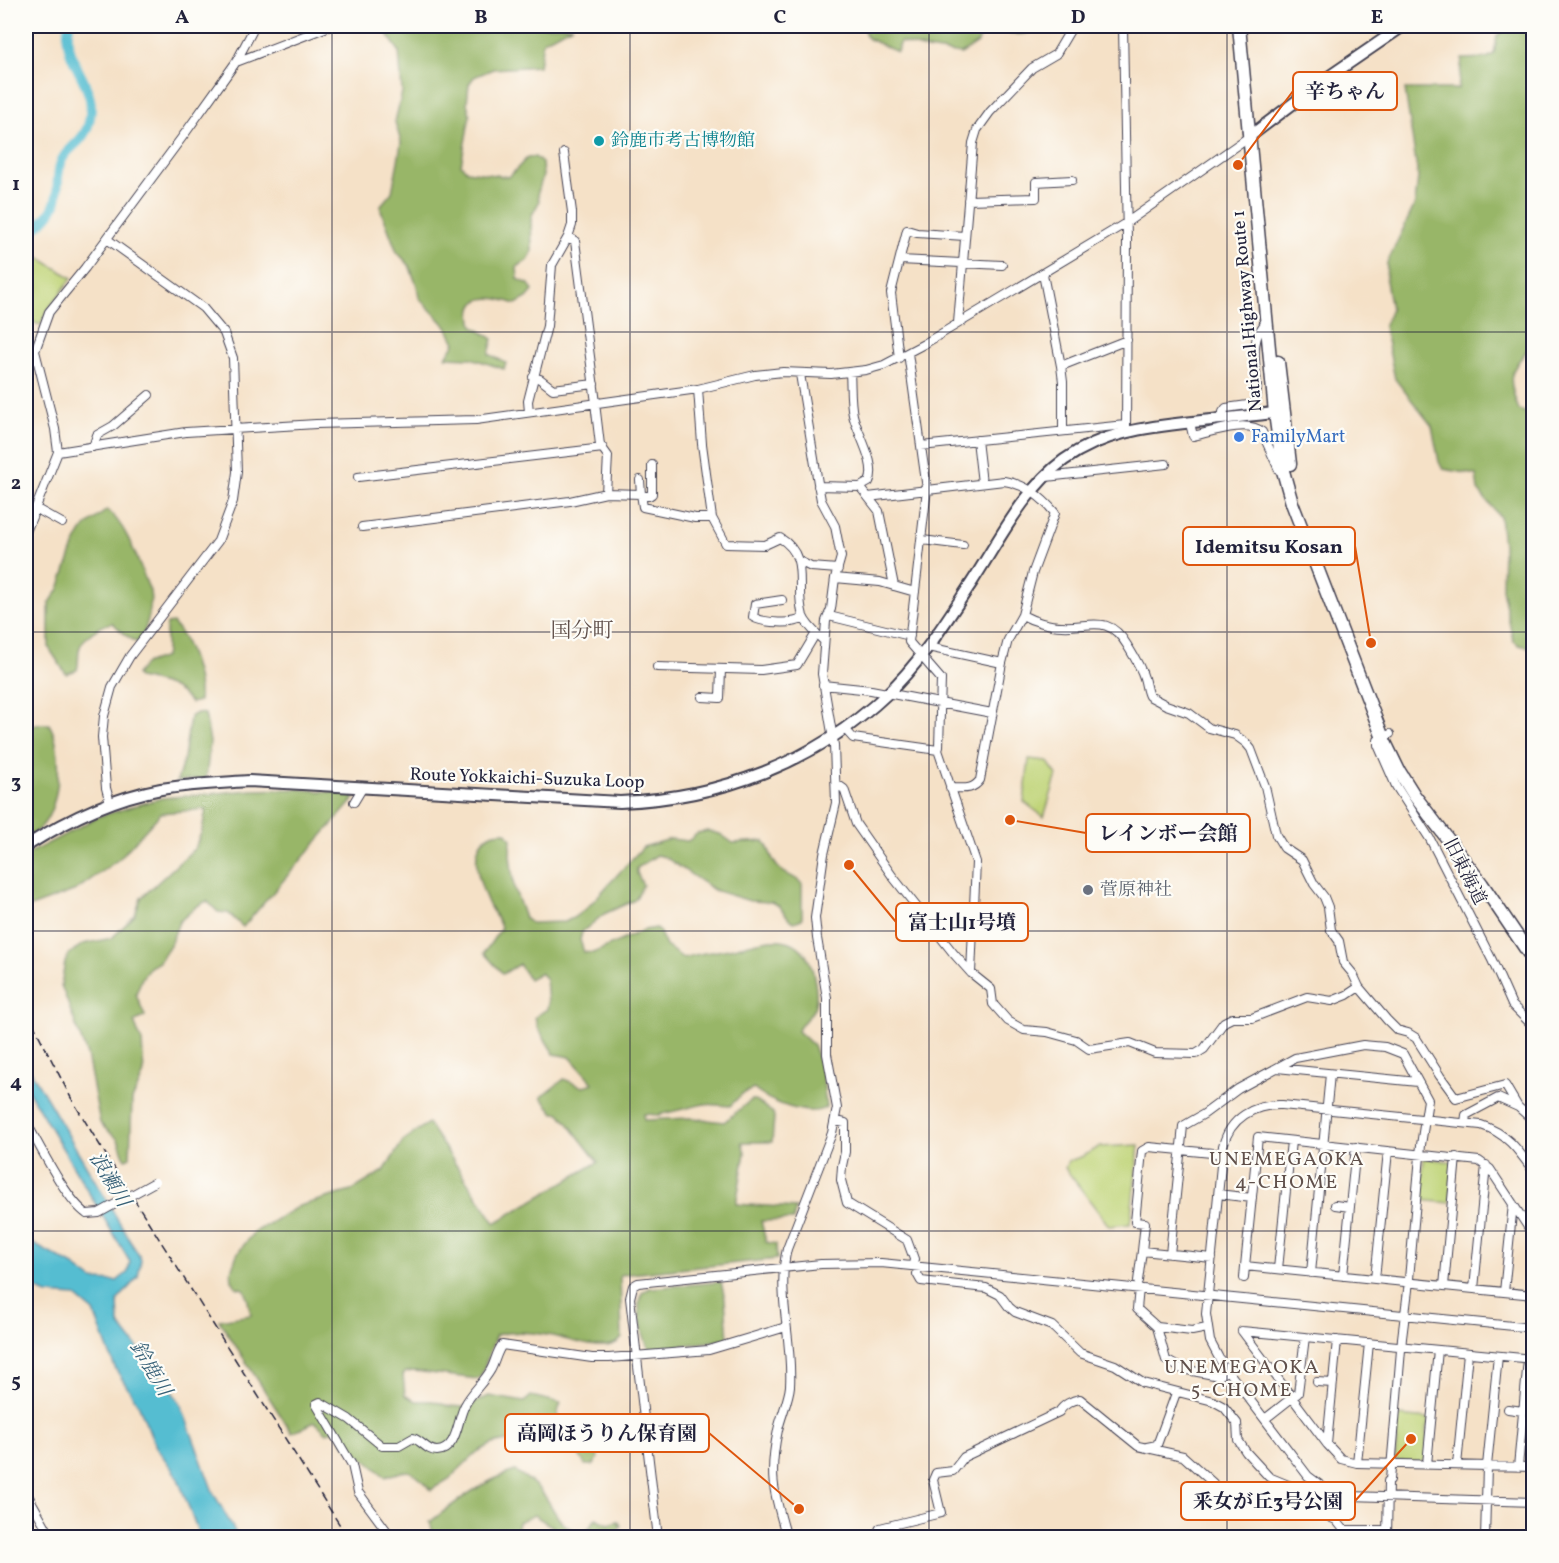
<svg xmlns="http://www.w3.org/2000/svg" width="1559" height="1563" font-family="Vollkorn,'Noto Serif JP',serif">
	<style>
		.green { fill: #c0d478; stroke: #717b5a; stroke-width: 1.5 }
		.forest { fill: #98b668; stroke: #5d6c52; stroke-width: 1.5 }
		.water { fill: #54bdd1; stroke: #3b7086; stroke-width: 1.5 }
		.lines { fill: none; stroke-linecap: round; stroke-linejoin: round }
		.stream { stroke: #54bdd1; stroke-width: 1.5 }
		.river { stroke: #54bdd1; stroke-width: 10 }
		.minor-casing { stroke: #423f50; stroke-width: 10 }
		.major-casing { stroke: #423f50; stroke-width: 14 }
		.highway-casing { stroke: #423f50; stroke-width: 15 }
		.minor { stroke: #fff; stroke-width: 8 }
		.major { stroke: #fff; stroke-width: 10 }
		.highway { stroke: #fff; stroke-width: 12 }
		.rail { stroke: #22223b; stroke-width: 1.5; stroke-dasharray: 9 4.5; stroke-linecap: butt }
		.minor-bridge-casing { stroke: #423f50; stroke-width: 10; stroke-linecap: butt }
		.minor-bridge { stroke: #fff; stroke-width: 8 }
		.grid { fill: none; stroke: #22223b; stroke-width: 1.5; stroke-opacity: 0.55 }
		.culture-dot { fill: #0f9aa8; stroke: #fdfcf7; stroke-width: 2 }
		.shop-dot { fill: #3f7fe0; stroke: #fdfcf7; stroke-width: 2 }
		.worship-dot { fill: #6b7280; stroke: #fdfcf7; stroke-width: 2 }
		.labels { text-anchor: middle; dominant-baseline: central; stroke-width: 4.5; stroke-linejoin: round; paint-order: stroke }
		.culture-label { font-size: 18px; fill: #0d838f; stroke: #fdfcf7; text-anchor: start }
		.street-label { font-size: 18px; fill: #22223b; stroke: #fdfcf7 }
		.shop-label { font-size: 18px; fill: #366cbe; stroke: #fdfcf7; text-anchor: start }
		.worship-label { font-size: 18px; fill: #5b616d; stroke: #fdfcf7; text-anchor: start }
		.neighbourhood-label { font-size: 20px; letter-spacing: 1.5px; fill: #60504b; stroke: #fdfcf7 }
		.water-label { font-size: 20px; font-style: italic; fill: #366077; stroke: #fdfcf7 }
		.quarter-label { font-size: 21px; fill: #60504b; stroke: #fdfcf7 }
		.leader { fill: none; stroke: #de560e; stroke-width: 2 }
		.callout-dot { fill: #de560e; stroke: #fdfcf7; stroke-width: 2 }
		.callout { fill: #fdfcf7; stroke: #de560e; stroke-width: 2 }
		.callout-label { font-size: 20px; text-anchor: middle; font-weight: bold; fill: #22223b }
		.neatline { fill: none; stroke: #22223b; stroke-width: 2 }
		.grid-label { font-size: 20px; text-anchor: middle; font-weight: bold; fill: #22223b }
	</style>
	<rect width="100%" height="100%" fill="#fdfcf7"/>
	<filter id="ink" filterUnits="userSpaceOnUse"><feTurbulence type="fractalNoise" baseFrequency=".0167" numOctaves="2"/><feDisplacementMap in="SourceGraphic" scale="12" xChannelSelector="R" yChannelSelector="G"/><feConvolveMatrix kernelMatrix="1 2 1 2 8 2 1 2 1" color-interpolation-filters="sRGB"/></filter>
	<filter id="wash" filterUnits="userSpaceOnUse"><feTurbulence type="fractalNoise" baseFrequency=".008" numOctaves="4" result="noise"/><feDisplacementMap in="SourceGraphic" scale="24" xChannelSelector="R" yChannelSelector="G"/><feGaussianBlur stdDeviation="1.35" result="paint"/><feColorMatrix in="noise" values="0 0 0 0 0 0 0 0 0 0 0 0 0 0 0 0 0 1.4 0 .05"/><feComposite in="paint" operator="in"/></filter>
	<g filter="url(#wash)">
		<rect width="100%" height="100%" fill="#f5e1c7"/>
		<path class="green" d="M29,251L72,278L47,311L40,325L26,319V257Z
			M1029,759L1047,761L1057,775L1044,817L1024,802Z
			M1139,1145L1130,1224L1109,1226L1065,1168L1068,1161L1081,1157L1099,1147Z
			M1424,1158L1454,1162L1450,1203L1420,1200Z
			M1399,1416L1428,1419L1425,1460L1422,1462L1397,1461L1395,1459Z"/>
		<path class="forest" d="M386,26H573L543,41L539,66L493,69L474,77L469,84L467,103L470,115L461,165L467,171L509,177L527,158L535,157L542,163L543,176L538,192L539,202L531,217L532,252L528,260L517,267L518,279L529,284L533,291L527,298L516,304C494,296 464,291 473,326L493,339L489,354L506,363L504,369L471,358L446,357L455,343L447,327L419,298L417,286L409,265L397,252L381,210V205L392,192L399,156L401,142L395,122L402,92L399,51L385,31Z
			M861,26H1037L1038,27C1021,42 1002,29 983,27L978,43L961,54L926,49L900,42L897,52L867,38L863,27Z
			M1508,26H1534L1531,97L1534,105L1533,343C1510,372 1505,374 1519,410L1527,413L1533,426V648L1519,645L1513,640L1502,589L1503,545L1500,517L1478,490L1476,475L1443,469L1439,462L1432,426L1395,379L1384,326L1391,309L1386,281L1387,263L1415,204L1418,177L1405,89H1458L1462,59L1487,58L1494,54L1497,36L1506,29Z
			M107,510C128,525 140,568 150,591C153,608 147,626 140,642H136L125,635L113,623C101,624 82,637 79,650C78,657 79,663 77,670L66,674L49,648V604L59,589L74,546L81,533L86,526Z
			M173,623C188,639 201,679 199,701L191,703C175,684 161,683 138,678L136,674L145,664L165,657C168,646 164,635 167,624Z
			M197,713L205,714L210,742L206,779L177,781L184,758L190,717Z
			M42,724H49C64,748 61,806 41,827C37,832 30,835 26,838V734L30,726Z
			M298,789L353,794L355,798L243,927L228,913L218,912L207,901L197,906L179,922L170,945L159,962L150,967L142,978L136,994L145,1016L134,1022L142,1042L144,1073L132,1100L130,1157L126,1159C121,1153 122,1146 118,1140C114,1134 105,1130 100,1123L87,1055L61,985L65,962L69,954L83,944L112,938L135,915L141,898L195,848L202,831L206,809L161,813L119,859L76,890L26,909V855L100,816L162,798L251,790Z
			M707,831L720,834L733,843L764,841C771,850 771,863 781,870C788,876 796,877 802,884V919L794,922L790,920L779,906L771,902L750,901L714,890L665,857L657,855L637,868V873L643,885L635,900L604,914L582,932L580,940L584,952L593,953L644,930L656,928L659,931L666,946L683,958C698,953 713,952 729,949C763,941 801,925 813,972C815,983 818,994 815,1005C812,1017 802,1020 798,1031L813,1045L822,1070L826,1107C811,1119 766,1101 754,1089L742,1094L730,1106L704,1104L658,1115L644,1114V1120L691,1118L724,1122L751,1100H755L773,1113L774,1117L772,1142H742L745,1153L736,1204L796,1208L793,1220L761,1221L766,1242L776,1244L777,1259L620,1275L622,1338C608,1357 564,1337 547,1335C530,1332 512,1331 496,1335L481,1376L477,1379L414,1371L406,1372L403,1375L405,1395L416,1401H433L448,1406L465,1407L489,1396L524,1402L531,1396L561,1403C545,1439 595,1427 598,1459L593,1465H585C573,1441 569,1445 545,1451L525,1440L517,1439L492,1444L477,1452L449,1479L431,1490C410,1469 413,1467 385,1477L369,1462L348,1448L335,1430L327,1433L315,1422L292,1433L219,1320L251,1315L246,1292L244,1289L236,1287L232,1280L231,1271L237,1254L253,1233L299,1206L351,1191L384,1171L403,1141L428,1123L495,1223L598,1162L560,1113H554L541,1097L564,1079L583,1087L593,1083L570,1057L554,1054L538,1028L535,1017L547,1009L548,1005L546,979L540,973L529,979L519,964L503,974L484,953L501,928C498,918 492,912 488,903C480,885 467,849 488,836C493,832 500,832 506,832L511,839L510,855L514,887L525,918L531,923L565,922L573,918L587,908L643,847L671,839L688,841L698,833Z
			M721,1282L725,1299L728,1339L651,1350C643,1344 637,1308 640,1298C641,1292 645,1291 650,1288Z
			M515,1471C526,1478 536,1484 544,1495C557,1513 558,1527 583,1533L589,1528L596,1518L609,1524L618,1521L621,1526L614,1533L600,1528L591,1537H569L534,1515L518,1522L515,1537H434L430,1522C457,1501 482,1481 515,1471Z"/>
		<path class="water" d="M26,1063L141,1259L138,1277L118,1300L119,1324L180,1402L213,1492L238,1537H197L198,1532L177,1476L156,1447L138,1404L115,1368L94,1312L75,1296L47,1294L26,1285V1240L74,1266L93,1280L117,1281L128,1272L130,1262L26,1087Z"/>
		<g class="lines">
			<path class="stream" d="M26,1529L30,1538"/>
			<path class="river" d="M26,236C39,224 56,214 57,194C58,184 57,172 61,162C65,150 78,145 84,134C90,125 92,109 90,99C84,72 62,54 69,26"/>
		</g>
	</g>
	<g filter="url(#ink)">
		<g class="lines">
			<defs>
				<path id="minor" d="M1123,26L1127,240L1126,431
					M236,62L330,26
					M968,200L1036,198V182L1072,180
					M568,237L575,241L596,403
					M107,239L203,308L224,333L233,358L237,472L233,501L218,541L130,656L112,687L104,716L102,737L106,788L110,803
					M900,260L1002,265
					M1043,274L1061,366
					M958,323L973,143L977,130L990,112L1032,68L1056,54L1072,27L1122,26
					M26,348L35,351
					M908,353L927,489L909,642L941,679L939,747L938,750L976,862L971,973
					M899,358L891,293L907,230L917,233L965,236
					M850,372C851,386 850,401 853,415C857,433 878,465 869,482L860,487L868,497L1004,481C1025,484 1041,496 1055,513L1033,572L1022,615L1008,640L1002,663L980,780C972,791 963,788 950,788
					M533,377L540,379L553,389L594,384
					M698,389L702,444L712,518L726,544L765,545L780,538C811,557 794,586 803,616C806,625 817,634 824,641
					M595,403L600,445L608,456L606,493
					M529,412L528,401L547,326L552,265L568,237L572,225V212L564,153
					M1223,419V412L1226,408L1255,404C1263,378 1243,343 1267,322
					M1190,423L1193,436C1211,432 1248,419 1262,432L1279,470
					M1063,430V382L1061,366L1127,340
					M977,440L982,483
					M921,446L1125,425
					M93,447L97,435L113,426L149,395
					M58,452L186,432L316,424L476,420L698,389L755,375L783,372L831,374L866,370L884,365L924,344L1126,223L1250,136
					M358,477L603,448
					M1046,477L1166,464
					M640,480L641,494
					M818,486L860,487
					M641,496H649L652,494V465
					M868,497L879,511L894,586
					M35,508L62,523
					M362,527L570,501L606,493L641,494L643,507L695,518H712
					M26,532L58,452L55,429L35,351L49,312L85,268L186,132L236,62L255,26
					M922,540L963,545
					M799,561L811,567L838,569
					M835,578L880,582L915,592
					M782,600L755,604L753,617C763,623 794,625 803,618
					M1022,615C1033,621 1049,626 1062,626C1089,628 1108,613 1127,645C1133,655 1141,667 1144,678C1146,684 1146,690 1149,696L1166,705L1189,713L1209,728L1235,735L1246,743L1251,749L1265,786L1276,835L1284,848L1302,860L1314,884L1324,897L1328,907L1331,930L1339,941L1343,962L1353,974L1359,987L1387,1020L1397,1030L1408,1033L1416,1038L1440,1076L1456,1098L1505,1085L1518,1107L1534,1121
					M829,616L910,636
					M928,647L1002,663
					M657,667L761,670L797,665L816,633
					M823,685L871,690L992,713
					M702,697L720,698L721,669
					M845,729L853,738L938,750
					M1390,734L1378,740V745L1396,786L1430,839L1492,960L1512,1005L1534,1027
					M837,784L844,789L856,824L893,877L954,954L971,973L991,989L993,1004L1008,1021L1024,1030L1047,1032L1076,1040L1089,1049L1130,1043L1155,1053L1196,1054L1204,1049L1224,1022L1232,1018H1252L1307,997L1332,1001L1347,995L1359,987
					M354,802L363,787
					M1277,1068L1418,1082
					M836,1121L845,1123V1152L842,1166L841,1180L847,1203L907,1240L914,1259L913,1266
					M26,1122C40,1146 66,1200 87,1214
					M1465,1123L1466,1115L1498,1098L1518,1107
					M1534,1172C1519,1151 1507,1133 1481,1125L1282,1105C1254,1104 1230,1118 1223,1146L1206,1314L1210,1341L1221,1362L1308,1476L1327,1490L1351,1496L1534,1502
					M1218,1194L1252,1198
					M1335,1205L1350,1207
					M1534,1236L1490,1169L1479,1161L1258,1137L1245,1266L1534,1295
					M1170,1254L1183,1126L1204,1114L1238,1089L1295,1058L1363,1045L1385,1047L1403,1054L1428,1100L1421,1145L1408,1290L1402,1338L1390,1480L1388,1481L1387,1538
					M1212,1258L1142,1251L1145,1223L1135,1222L1142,1151L1149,1147L1222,1154
					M918,1267L917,1274L921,1281L986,1288L1000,1295L1009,1307L1015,1312L1052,1326L1080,1353L1115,1365L1143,1383L1213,1401L1224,1407L1237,1423L1238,1440L1246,1452L1269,1477L1303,1491L1309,1496L1316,1511L1336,1520L1344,1530H1387
					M1278,1269L1291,1141
					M1311,1273L1330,1074
					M1343,1276L1356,1147
					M1244,1278L1245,1266
					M1375,1279L1388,1151
					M1138,1281L1142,1251
					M1444,1286L1456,1157
					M1139,1288L1137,1309L1157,1327L1166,1360L1182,1369L1219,1376L1227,1370
					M1474,1289L1486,1165
					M1504,1292L1513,1204
					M1157,1327L1192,1331L1207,1328
					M1242,1331L1327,1444L1341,1459L1357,1463L1534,1467
					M1242,1331L1534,1359
					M1317,1382L1333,1383
					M1508,1409L1523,1411
					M1265,1419L1298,1393L1305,1337
					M1327,1444L1337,1340
					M1147,1447L1157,1445L1176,1393
					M1357,1463L1369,1343
					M1427,1464L1438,1350
					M1457,1465L1468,1353
					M1518,1467L1528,1359
					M26,1492L52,1538
					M392,1538L358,1492L352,1465L316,1404L320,1402L349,1419L382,1446H399L413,1438C422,1441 427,1451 437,1451C458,1450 457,1419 465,1405C471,1393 483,1383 490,1371C495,1363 496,1353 502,1345L592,1358H609L709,1350L786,1327
					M658,1538L630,1298L633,1286L638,1283L821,1264L881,1263L1534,1328
					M787,1538C774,1493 768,1477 778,1430C781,1416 789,1399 790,1386C793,1339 776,1294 787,1249L832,1133L837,1108L827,1054V998L817,938L815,918L824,854L836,803L834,745L822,674L826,621L831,609L835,578L841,557L835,526L821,500L819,489L800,374
					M875,1538L880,1528L941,1513L933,1480L936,1473L953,1471L964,1457L1059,1412C1063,1405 1072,1400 1080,1399L1138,1446L1183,1456L1213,1483L1216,1500L1239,1508L1244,1513
					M1485,1538L1487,1466L1498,1356
					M1527,1538L1534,1537"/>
				<path id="major" d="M1250,136L1327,78L1403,26
					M26,846C67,820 112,798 161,789C190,784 220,783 249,781L620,802C720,798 814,763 887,694C921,662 946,621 972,582C998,542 1025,488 1064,460C1103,432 1147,427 1193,422C1223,419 1253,415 1283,412"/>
				<path id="highway" d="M1239,26L1275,413L1283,471L1292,503L1383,738L1399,771L1414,795L1482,884L1534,961
					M1278,362L1290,464"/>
			</defs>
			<use href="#minor" class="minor-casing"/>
			<use href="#major" class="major-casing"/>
			<use href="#highway" class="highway-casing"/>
			<use href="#minor" class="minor"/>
			<use href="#major" class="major"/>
			<use href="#highway" class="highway"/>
			<path class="rail" d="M26,1010L70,1096L91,1131L348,1538"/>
			<defs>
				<path id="minor-bridge" d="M87,1214L99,1213L155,1182"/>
			</defs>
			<use href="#minor-bridge" class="minor-bridge-casing"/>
			<use href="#minor-bridge" class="minor-bridge"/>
		</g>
	</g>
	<path class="grid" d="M332,26V1538M630,26V1538M929,26V1538M1227,26V1538M26,332H1534M26,632H1534M26,931H1534M26,1231H1534"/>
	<circle class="culture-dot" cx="599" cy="141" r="6"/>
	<circle class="shop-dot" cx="1239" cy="437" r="6"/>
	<circle class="worship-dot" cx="1088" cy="890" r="6"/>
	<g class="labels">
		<g class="culture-label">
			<text x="611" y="141">鈴鹿市考古博物館</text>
		</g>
		<g class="street-label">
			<text transform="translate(1248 311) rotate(-95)">National Highway Route 1</text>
			<text transform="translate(527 779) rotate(2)">Route Yokkaichi-Suzuka Loop</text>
			<text transform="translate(1464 872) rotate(63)">旧東海道</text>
		</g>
		<g class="shop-label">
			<text x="1251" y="437">FamilyMart</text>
		</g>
		<g class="worship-label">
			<text x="1100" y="890">菅原神社</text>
		</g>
		<g class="neighbourhood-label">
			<text x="1287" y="1160">UNEMEGAOKA<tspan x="1287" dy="23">4-CHOME</tspan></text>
			<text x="1242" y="1368">UNEMEGAOKA<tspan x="1242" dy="23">5-CHOME</tspan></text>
		</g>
		<g class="water-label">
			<text transform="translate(109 1180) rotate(59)">浪瀬川</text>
			<text transform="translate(150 1369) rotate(59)">鈴鹿川</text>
		</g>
		<g class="quarter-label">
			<text x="582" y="631">国分町</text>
		</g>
	</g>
	<path class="leader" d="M1238 165L1293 91M1371 643L1355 546M1010 820L1086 833M849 865L896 922M799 1509L709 1433M1411 1439L1355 1501"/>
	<g class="callout-dot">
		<circle cx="1238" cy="165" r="6"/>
		<circle cx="1371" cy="643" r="6"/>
		<circle cx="1010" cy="820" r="6"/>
		<circle cx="849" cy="865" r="6"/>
		<circle cx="799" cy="1509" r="6"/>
		<circle cx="1411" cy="1439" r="6"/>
	</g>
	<g class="callout">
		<rect x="1293" y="72" width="104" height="38" rx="6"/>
		<rect x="1183" y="527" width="172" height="38" rx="6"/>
		<rect x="1086" y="814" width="164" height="38" rx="6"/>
		<rect x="896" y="903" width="132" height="38" rx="6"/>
		<rect x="505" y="1414" width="204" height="38" rx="6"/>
		<rect x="1181" y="1482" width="174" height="38" rx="6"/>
	</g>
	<g class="callout-label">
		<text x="1345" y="98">辛ちゃん</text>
		<text x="1269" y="553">Idemitsu Kosan</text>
		<text x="1168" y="840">レインボー会館</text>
		<text x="962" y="929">富士山1号墳</text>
		<text x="607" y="1440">高岡ほうりん保育園</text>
		<text x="1268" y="1508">釆女が丘3号公園</text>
	</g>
	<rect width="1559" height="1563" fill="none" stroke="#fdfcf7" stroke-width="66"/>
	<rect x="33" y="33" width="1493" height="1497" class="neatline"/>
	<g class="grid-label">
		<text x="182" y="23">A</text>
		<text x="481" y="23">B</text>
		<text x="780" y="23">C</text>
		<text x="1078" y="23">D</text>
		<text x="1377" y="23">E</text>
		<text x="16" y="190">1</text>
		<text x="16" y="489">2</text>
		<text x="16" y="788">3</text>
		<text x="16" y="1088">4</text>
		<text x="16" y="1387">5</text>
	</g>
</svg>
